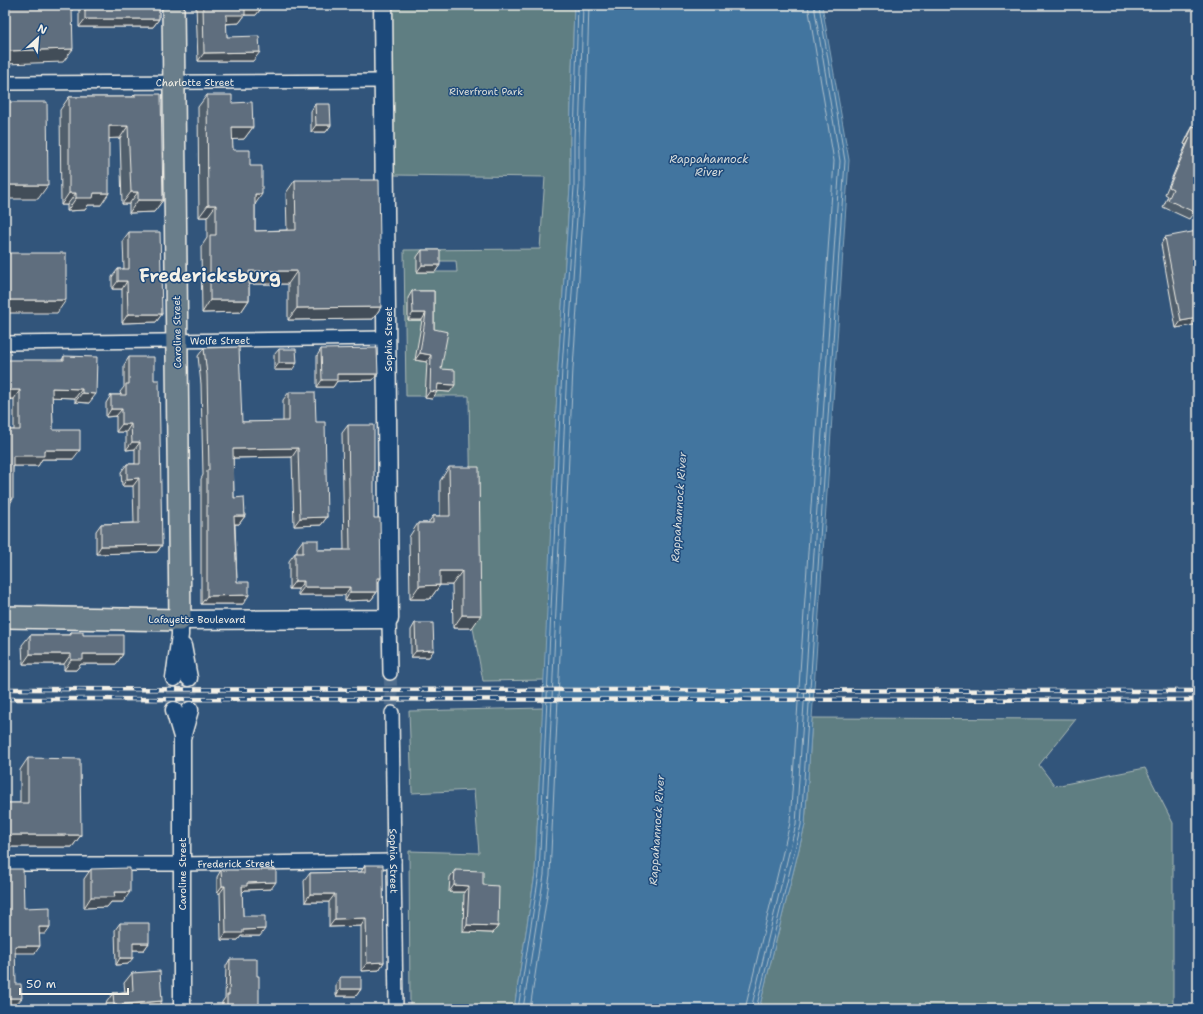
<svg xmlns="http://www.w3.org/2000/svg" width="1203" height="1014" font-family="'Shantell Sans',sans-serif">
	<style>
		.green { fill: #5f7e82; stroke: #aab8b5; fill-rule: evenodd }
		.water { fill: #42759f; stroke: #89a7bc }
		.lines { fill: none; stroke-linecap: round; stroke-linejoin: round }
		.shore { stroke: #adbfcb; stroke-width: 1 }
		.minor-tunnel { stroke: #4f6c8b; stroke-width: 13; stroke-dasharray: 13 6; stroke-linecap: butt }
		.tertiary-tunnel { stroke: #4f6c8b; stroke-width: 16; stroke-dasharray: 16 8; stroke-linecap: butt }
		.minor-casing { stroke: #f4f1e8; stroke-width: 16 }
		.tertiary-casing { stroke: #f4f1e8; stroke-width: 19 }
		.secondary-casing { stroke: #f4f1e8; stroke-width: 21 }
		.primary-casing { stroke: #f4f1e8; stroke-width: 24 }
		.minor { stroke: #1f4a7a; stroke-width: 13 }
		.tertiary { stroke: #1f4a7a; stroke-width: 16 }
		.secondary { stroke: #1f4a7a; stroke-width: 18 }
		.primary { stroke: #6b7e8b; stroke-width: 21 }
		.rail-casing { stroke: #f4f1e8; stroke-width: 4.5 }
		.rail { stroke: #1f4a7a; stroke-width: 3; stroke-dasharray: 9; stroke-linecap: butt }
		.wall { fill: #515f6c; stroke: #f4f1e8 }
		.shaded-wall { fill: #424d58; stroke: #f4f1e8 }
		.building { fill: #5e6e7e; stroke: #f4f1e8 }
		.labels { text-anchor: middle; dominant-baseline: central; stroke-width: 3; stroke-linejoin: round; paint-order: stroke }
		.street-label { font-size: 10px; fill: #f4f1e8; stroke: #1f4a7a }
		.park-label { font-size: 10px; fill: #dee0d9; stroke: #1f4a7a }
		.water-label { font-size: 11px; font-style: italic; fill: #d9dedd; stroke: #1f4a7a }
		.town-label { font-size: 18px; font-weight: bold; fill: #f4f1e8; stroke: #1f4a7a }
	</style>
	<rect width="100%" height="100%" fill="#32557b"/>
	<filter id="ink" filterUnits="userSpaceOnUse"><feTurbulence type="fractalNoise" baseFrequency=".025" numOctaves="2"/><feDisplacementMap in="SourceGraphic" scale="8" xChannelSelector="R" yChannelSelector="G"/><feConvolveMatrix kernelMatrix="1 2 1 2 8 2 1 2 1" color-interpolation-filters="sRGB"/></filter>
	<g filter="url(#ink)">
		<path class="green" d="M389,5H574L570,139V187L558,367L545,680L483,681L473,628L469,396H406L404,250L540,249L545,177L394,175ZM435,261H456L457,272H435Z
			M543,708L535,874L514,1009H410L409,851L479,853L474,790L412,793L409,711Z
			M812,718L1076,719L1039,765L1055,786L1145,768L1173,823V1009H759L805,825Z"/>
		<path class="water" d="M574,5H822L849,160L805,825L759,1009H514L535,874L558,367L570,187V139Z"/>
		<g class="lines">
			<path class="shore" d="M518,1009L539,874L562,368L574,187V139L578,5
				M523,1009L544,875L567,368L579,187V139L583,5
				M530,1009L550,875L573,368L585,187V140L589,5
				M745,1009L790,823L834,161L808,5
				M751,1009L796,824L840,161L814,5
				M756,1009L801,825L845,161L819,5"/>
			<path class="minor-tunnel" d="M390,673L392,713"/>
			<path class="tertiary-tunnel" d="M174,678V710
				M189,678L190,710"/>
			<defs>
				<g id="minor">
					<path id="s1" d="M5,83L384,81"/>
					<path id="s2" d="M5,343L388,338"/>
					<path d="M389,619L390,673"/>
					<path id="s3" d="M392,713L396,1009"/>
					<path id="s4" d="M5,864H181L394,861"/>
				</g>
				<path id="tertiary" d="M183,646L189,678
					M174,678L180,635V620
					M174,710L182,737
					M182,1009V738L190,710"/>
				<path id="secondary" d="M180,620L389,619L383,5"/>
				<path id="primary" d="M5,617L180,620L173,5"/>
			</defs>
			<use href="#minor" class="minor-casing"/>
			<use href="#tertiary" class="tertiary-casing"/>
			<use href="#secondary" class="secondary-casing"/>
			<use href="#primary" class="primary-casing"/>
			<use href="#minor" class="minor"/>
			<use href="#tertiary" class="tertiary"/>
			<use href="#secondary" class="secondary"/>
			<use href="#primary" class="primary"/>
			<defs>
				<path id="rail" d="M5,689L1198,691
					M5,699L1198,700"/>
			</defs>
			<use href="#rail" class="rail-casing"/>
			<use href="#rail" class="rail"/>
		</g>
		<path class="wall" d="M80,5H159V19L153,27H79V7Z
			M196,5H263V6L256,15H245L239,23L226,24L227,37L253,61H198Z
			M135,94L163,200L154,212L129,213V204H122L120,138H109L101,205H88L85,210L67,211V205H61L60,110L69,97H132Z
			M207,95L232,103L253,127L244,139H232L233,150L250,166L255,205V231L287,230L286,193L295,180L381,307L373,319L288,320V284H249V300L241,312L202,313L201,247L207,238V217H199L198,107Z
			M315,104L331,125L326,132H311V111Z
			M1193,126L1194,212L1189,219L1163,207L1168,196L1165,194L1186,145L1184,144L1189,133Z
			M129,232L162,314L156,322L122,323V289H112V277L118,269H124L123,240Z
			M1165,237L1198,324L1176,328L1161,244Z
			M422,250L440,265L435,272H417V257Z
			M412,291H434V329L441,369L450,392L437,391L432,399L425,398L427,362L415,360L422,320H408V298Z
			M204,348L242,422H283V400L289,392L316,422L327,517L321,525L294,526L292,457L233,458L234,498L245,516L239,524H235L237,582L243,604H201V479L203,475L201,384L198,356Z
			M279,349L292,370H274V355Z
			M321,349L373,380L337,381L333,387H317V356Z
			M64,356L89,403L75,402V398L52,397L53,430L73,459H42L38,466H13L10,505L5,513V430H14V399H5L62,360Z
			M129,357L154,380L162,545L157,552L96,554V531L101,524L134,523L133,486H122L121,472L127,464H135V449L126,450V432H116V416L106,417V403L111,395H121L120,392L124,387V365Z
			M348,425L374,518L381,578L377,584V592L371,600L345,601V595H298V589H289V561L295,553H297V548L303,540L318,550H344L342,433Z
			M449,467L472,628H453L452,585H440L430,599H410L409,537L418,523H428L433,516H440V481Z
			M415,623L429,657H411V630Z
			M71,632L83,635L123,654L116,664H81L76,670H64V664H23L22,645L30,635H70Z
			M28,758L81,835L72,847H5V803H20V770Z
			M365,865L384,962L379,970L361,971V926L329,927V902H305L304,881L310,873L361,872Z
			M91,869L123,902H111L107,907L84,908V879Z
			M221,870L271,889L245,890L242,893L243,916L260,936H241L238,940H221L220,893H217V877Z
			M455,870L483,885L498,926L493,933L463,932L464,892H449L450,877Z
			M120,923L149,943L144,950H133L128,964L116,965L115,930Z
			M230,959L259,1009H222V1002L225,998L226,966Z
			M132,973L162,1001L157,1009H107L106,1003L113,993L125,992L124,983Z
			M340,977L361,989L356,996H336V984Z"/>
		<path class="shaded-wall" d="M263,6L256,15H245L239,23L220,24L226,15L245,7Z
			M85,19H159L153,27H79Z
			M73,49L63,62L5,64V51Z
			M260,52L253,61H198L204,53Z
			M316,125H331L326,132H311Z
			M109,126H128L120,138L100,139Z
			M232,127H253L244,139L223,140Z
			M1188,137L1190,138L1186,145L1184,144Z
			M5,185H48L38,199H5Z
			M131,192H138L129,204H122Z
			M69,193H76L67,205H61Z
			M94,193H109L101,205H88L85,210L67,211L76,198Z
			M255,194H262L254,206Z
			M138,200H163L154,212L129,213Z
			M208,205H216L207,217H199Z
			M422,265H440L435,272H417Z
			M249,271H297L288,284H240Z
			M118,281H127L122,289H112Z
			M5,300H66L57,313H5Z
			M210,300H249L241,312L202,313Z
			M381,307L373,319L288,320L297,308Z
			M413,313H426L422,320H408Z
			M128,314H162L156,322L122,323Z
			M1198,318V324L1176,328L1181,321Z
			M420,353L431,355L427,362L415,360Z
			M279,363H297L292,370H274Z
			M337,374H378L373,380L337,381L333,387H317L322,380Z
			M438,384L455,385L450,392L434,391Z
			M52,388L82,389L75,398L46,397Z
			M5,390H20L14,399H5Z
			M430,391L437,392L432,399L425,398Z
			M82,393L96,394L89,403L75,402Z
			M111,409H122L116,416L106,417Z
			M122,424H131L126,432H116Z
			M132,442H140L135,449L126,450Z
			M298,448L292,457L227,458L233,449Z
			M44,450H80L73,459H42L38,466H6L13,456Z
			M139,478L133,486H122L127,479Z
			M10,499H13L9,505H10L5,513V505Z
			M234,516H245L239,524H228Z
			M327,517L321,525L294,526L300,518Z
			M162,545L157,552L96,554L101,546Z
			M440,571H462L452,585H430Z
			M377,578H381L375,586Z
			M295,581H304L298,589H289Z
			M440,585L430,599H410L419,586Z
			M304,587H350L345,595H298Z
			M350,592H377L371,600L345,601Z
			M249,595L243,604H201L207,596Z
			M462,615H481L472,628H453Z
			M434,650L429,657H411L416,651Z
			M30,654H71L64,664H23Z
			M83,654H123L116,664H81L76,670H64L71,660Z
			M5,835H81L72,847H5Z
			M276,882L271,889L245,890L242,893V886L247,883Z
			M454,885L469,886L464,892H449Z
			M222,886H225L220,893H217Z
			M114,892H130L123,902H111L107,907L84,908L91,897Z
			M310,894H335L329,902H305Z
			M366,918L361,926L329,927L335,919Z
			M467,925L498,926L493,933L463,932Z
			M39,927H50L45,934H35Z
			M265,929L260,936H241L238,940H221L226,933L243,930Z
			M133,943H149L144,950H128Z
			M15,946H40L35,953H10Z
			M120,958H133L128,964L116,965Z
			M384,962L379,970L361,971L367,963Z
			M340,989H361L356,996H336Z
			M5,998H22L17,1004L5,1005Z
			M162,1001L157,1009H111L114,1005Z"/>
		<path class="building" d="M5,5H64V9H72L73,49L5,51Z
			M85,5H159V19H85Z
			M203,5H263V6L245,7V15H226L227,37L259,36L260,52L204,53Z
			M135,94H161L163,200H138V192H131L128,126H109V193H94L93,198H76V193H69V97H135Z
			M207,95H232V103L252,102L253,127H232L233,150H250V166H262V194H255V231L296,230L295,180H379L381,307L297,308V271H249V300H210V235H216V205H208Z
			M5,102H47L48,185H5Z
			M315,104H330L331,125H316Z
			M1193,126L1198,128V203L1194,212L1168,200L1173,189L1169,187L1190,138L1188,137Z
			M1197,231L1198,236V318L1181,321L1165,237Z
			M129,232H160L162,314H128L127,281H118V269H129Z
			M422,250H440V265H422Z
			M6,253H66V300H5V257H6Z
			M412,291H434V329L448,332L441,369L455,370V385L438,384L437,392L430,391L431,355L420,353L426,313H413Z
			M239,347L242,422L289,421V392H315L316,422H325L327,517L300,518L298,448L233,449L234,498L244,497L245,516H234L237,582H249V595L207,596V470H209L207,375L204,348Z
			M377,348L378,374H337V380H322L321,349Z
			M279,349H296L297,363H279Z
			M64,356L97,357L96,394L82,393V389L52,388L53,430H80V450H44V456H13V499H10V505H5V430H20V390H5V360H64Z
			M129,357H154V380H159L162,545L101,546V524L139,523V478L127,479V464H140V442H132L131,424H122V409H111V395H126V384H129Z
			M348,425H374V518H380L381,578H377V592H350V587H304V581H295V553H303V540H318V550H350Z
			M449,467H479L481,615H462V571H440V585L419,586L418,523H433V516H450Z
			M415,623H433L434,650L416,651Z
			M71,632H83V635H123V654H83V660H71V654H30V635H71Z
			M28,758L80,759L81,835H5V803H28Z
			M365,865H383L384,962L367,963L366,918L335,919V894H310V873L365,872Z
			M130,868V892H114L115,897H91V869Z
			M5,869H23L24,908L50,907V927H39L40,946H15L16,984H21L22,998H5Z
			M221,870H276V882L247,883V886H242L243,916H265V929L243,930V933H226L225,886H222Z
			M455,870L483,871V885L499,886L498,926L467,925L469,886L454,885Z
			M120,923H149V943H133V958H120Z
			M230,959H257V976H259V1009H227V995H229Z
			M160,971L162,1001L114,1005L113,993L133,991L132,973Z
			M340,977H361V989H340Z"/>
	</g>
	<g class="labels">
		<g class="street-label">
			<text stroke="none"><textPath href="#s1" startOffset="190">Charlotte Street</textPath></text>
			<text transform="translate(177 332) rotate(-91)">Caroline Street</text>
			<text transform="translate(388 339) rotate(-90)">Sophia Street</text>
			<text stroke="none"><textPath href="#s2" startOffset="215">Wolfe Street</textPath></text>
			<text x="197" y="619">Lafayette Boulevard</text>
			<text stroke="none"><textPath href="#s3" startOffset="148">Sophia Street</textPath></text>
			<text stroke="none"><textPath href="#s4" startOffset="231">Frederick Street</textPath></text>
			<text transform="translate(182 874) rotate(-90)">Caroline Street</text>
		</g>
		<g class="park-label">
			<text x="486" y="91">Riverfront Park</text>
		</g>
		<g class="water-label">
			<text x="709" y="159">Rappahannock<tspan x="709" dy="13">River</tspan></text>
			<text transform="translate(679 507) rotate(-86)">Rappahannock River</text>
			<text transform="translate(657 830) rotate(-86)">Rappahannock River</text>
		</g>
		<g class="town-label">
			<text x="210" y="276">Fredericksburg</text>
		</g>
	</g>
	<rect width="1203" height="1014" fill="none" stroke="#1f4a7a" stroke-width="20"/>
	<rect x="10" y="10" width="1183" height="994" fill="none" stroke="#f4f1e8" stroke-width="1.5" filter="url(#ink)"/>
	<g transform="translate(38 38) rotate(26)" stroke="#1f4a7a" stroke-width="3" paint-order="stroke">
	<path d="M0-3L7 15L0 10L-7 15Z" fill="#f4f1e8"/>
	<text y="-6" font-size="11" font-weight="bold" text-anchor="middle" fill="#f4f1e8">N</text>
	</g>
	<path d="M20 988v6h108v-6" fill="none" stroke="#f4f1e8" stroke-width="2"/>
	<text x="26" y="988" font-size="12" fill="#f4f1e8" stroke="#1f4a7a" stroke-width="3" paint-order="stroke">50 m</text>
</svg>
